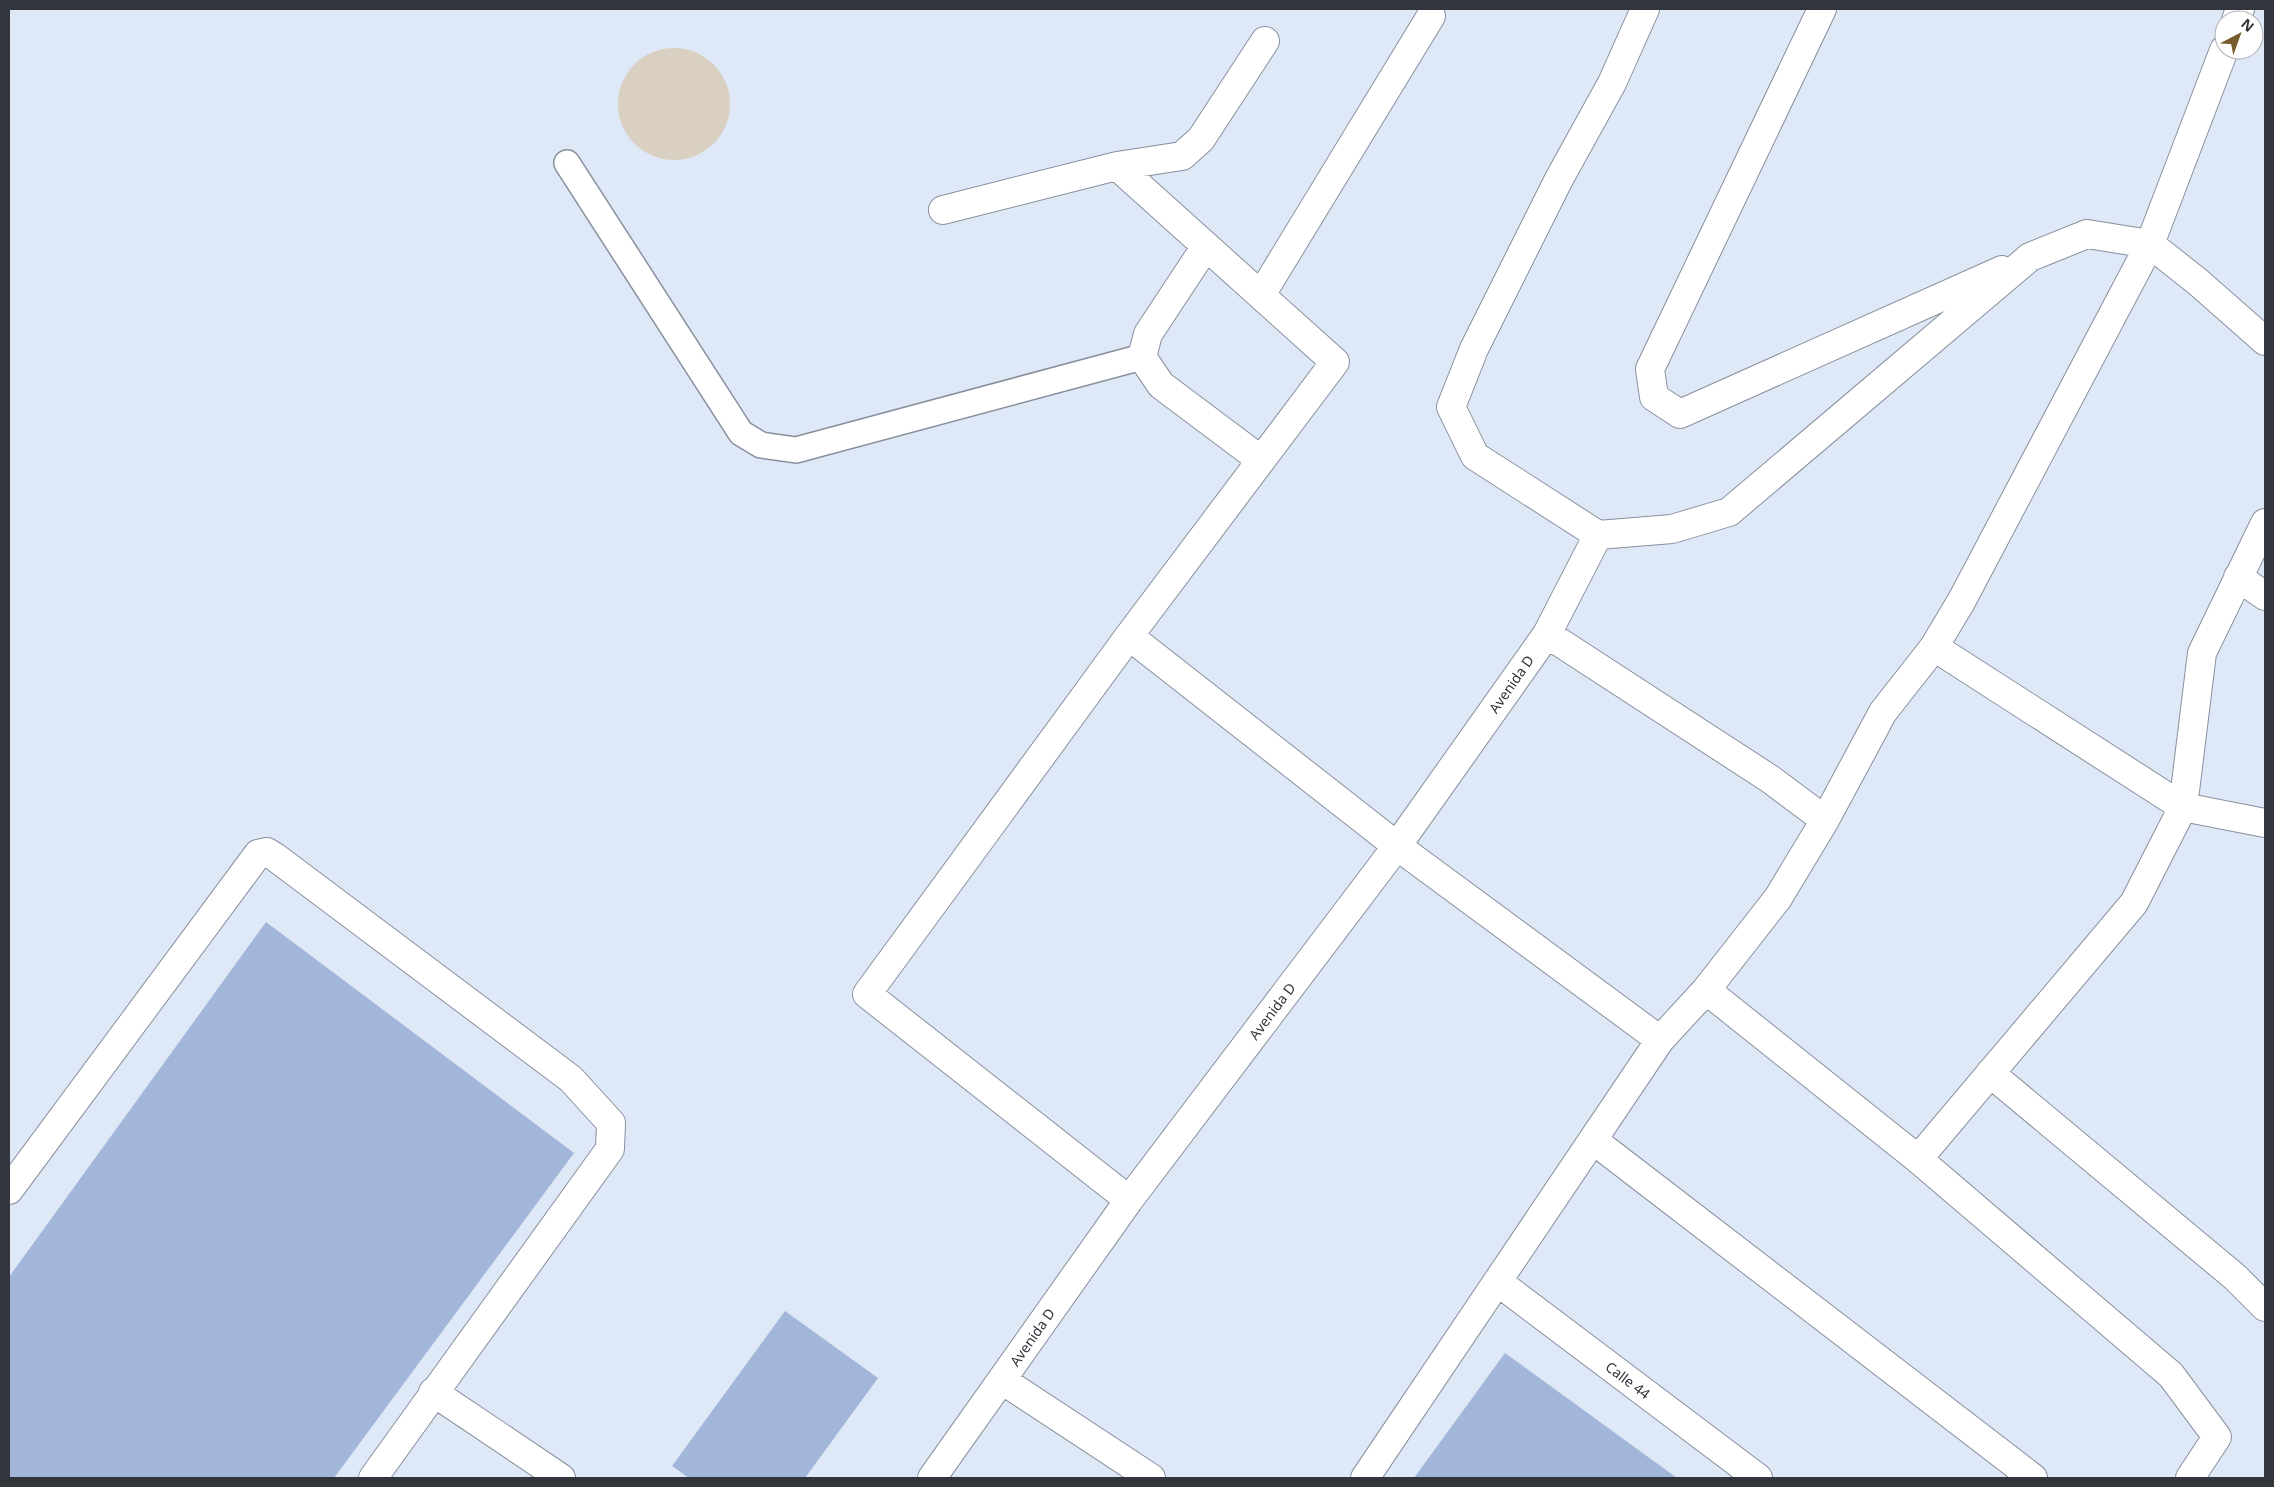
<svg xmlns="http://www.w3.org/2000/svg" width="2274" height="1487" font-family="'Noto Sans',sans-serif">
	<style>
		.green { fill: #a2b6d9 }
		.building { fill: #d9d0c1 }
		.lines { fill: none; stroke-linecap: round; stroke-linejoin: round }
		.lane-casing { stroke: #88909e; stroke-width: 28 }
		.street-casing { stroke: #88909e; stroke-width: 30 }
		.lane { stroke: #fff; stroke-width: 25 }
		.street { stroke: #fff; stroke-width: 28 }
		.labels { text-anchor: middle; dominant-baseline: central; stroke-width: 5; stroke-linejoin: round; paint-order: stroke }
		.street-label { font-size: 14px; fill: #32353b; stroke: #fff }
	</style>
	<rect width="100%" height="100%" fill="#dfe8f7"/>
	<path class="green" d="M266,922L574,1153L334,1478H9V1277Z
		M785,1311L878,1378L805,1478H689L672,1466Z
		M1505,1353L1677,1478H1414Z"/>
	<path class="building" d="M618 104a56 56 0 1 1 112 0a56 56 0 1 1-112 0Z"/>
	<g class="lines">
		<defs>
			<path id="lane" d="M567,163L741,433L761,445L796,450L1142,357"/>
			<path id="street" d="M1645,9L1612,83L1559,179L1474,349L1451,407L1475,456L1598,535L1672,529L1729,512L2030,257L2087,234L2150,244L2198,282L2265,341
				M1822,9L1650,369L1654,397L1680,414L2002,270
				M2236,20L2240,9
				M1117,166L1182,156L1201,139L1265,41
				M943,210L1117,166L1335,362L1129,636L867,994L1129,1200
				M1206,246L1148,334L1142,357L1161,385L1261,460
				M1261,295L1431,16
				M2238,577L2265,596
				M1547,634L1770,779L1825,820
				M1129,636L1397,846L1660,1040
				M1934,647L2183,807L2265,823
				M1706,990L1918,1159L2171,1375L2217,1437L2190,1478
				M1990,1073L2235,1277L2265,1307
				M1593,1140L2033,1478
				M1918,1159L2134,903L2183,807L2202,653L2265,523
				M9,1190L258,854L267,852L275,857L571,1079L611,1123L610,1149L373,1478
				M1498,1282L1758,1478
				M1002,1380L1151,1478
				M433,1392L561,1478
				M932,1478L1129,1200L1397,846L1547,634L1598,535
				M1365,1478L1660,1040L1706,990L1778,898L1825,820L1883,712L1934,647L1962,600L2150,244L2224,50"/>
		</defs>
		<use href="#lane" class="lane-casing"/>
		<use href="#street" class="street-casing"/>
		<use href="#lane" class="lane"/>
		<use href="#street" class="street"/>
	</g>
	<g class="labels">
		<g class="street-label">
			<text transform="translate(1511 684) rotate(-55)">Avenida D</text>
			<text transform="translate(1272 1011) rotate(-53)">Avenida D</text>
			<text transform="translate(1032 1337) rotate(-55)">Avenida D</text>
			<text transform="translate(1628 1380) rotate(37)">Calle 44</text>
		</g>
	</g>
	<rect width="2274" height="1487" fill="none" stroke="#32353b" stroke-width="20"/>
	<g transform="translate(2239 35) rotate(41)"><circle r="24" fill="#ffffff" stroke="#adaeb1"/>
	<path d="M0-4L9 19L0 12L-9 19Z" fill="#765b2d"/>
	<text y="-8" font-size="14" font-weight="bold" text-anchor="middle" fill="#32353b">N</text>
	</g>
</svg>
